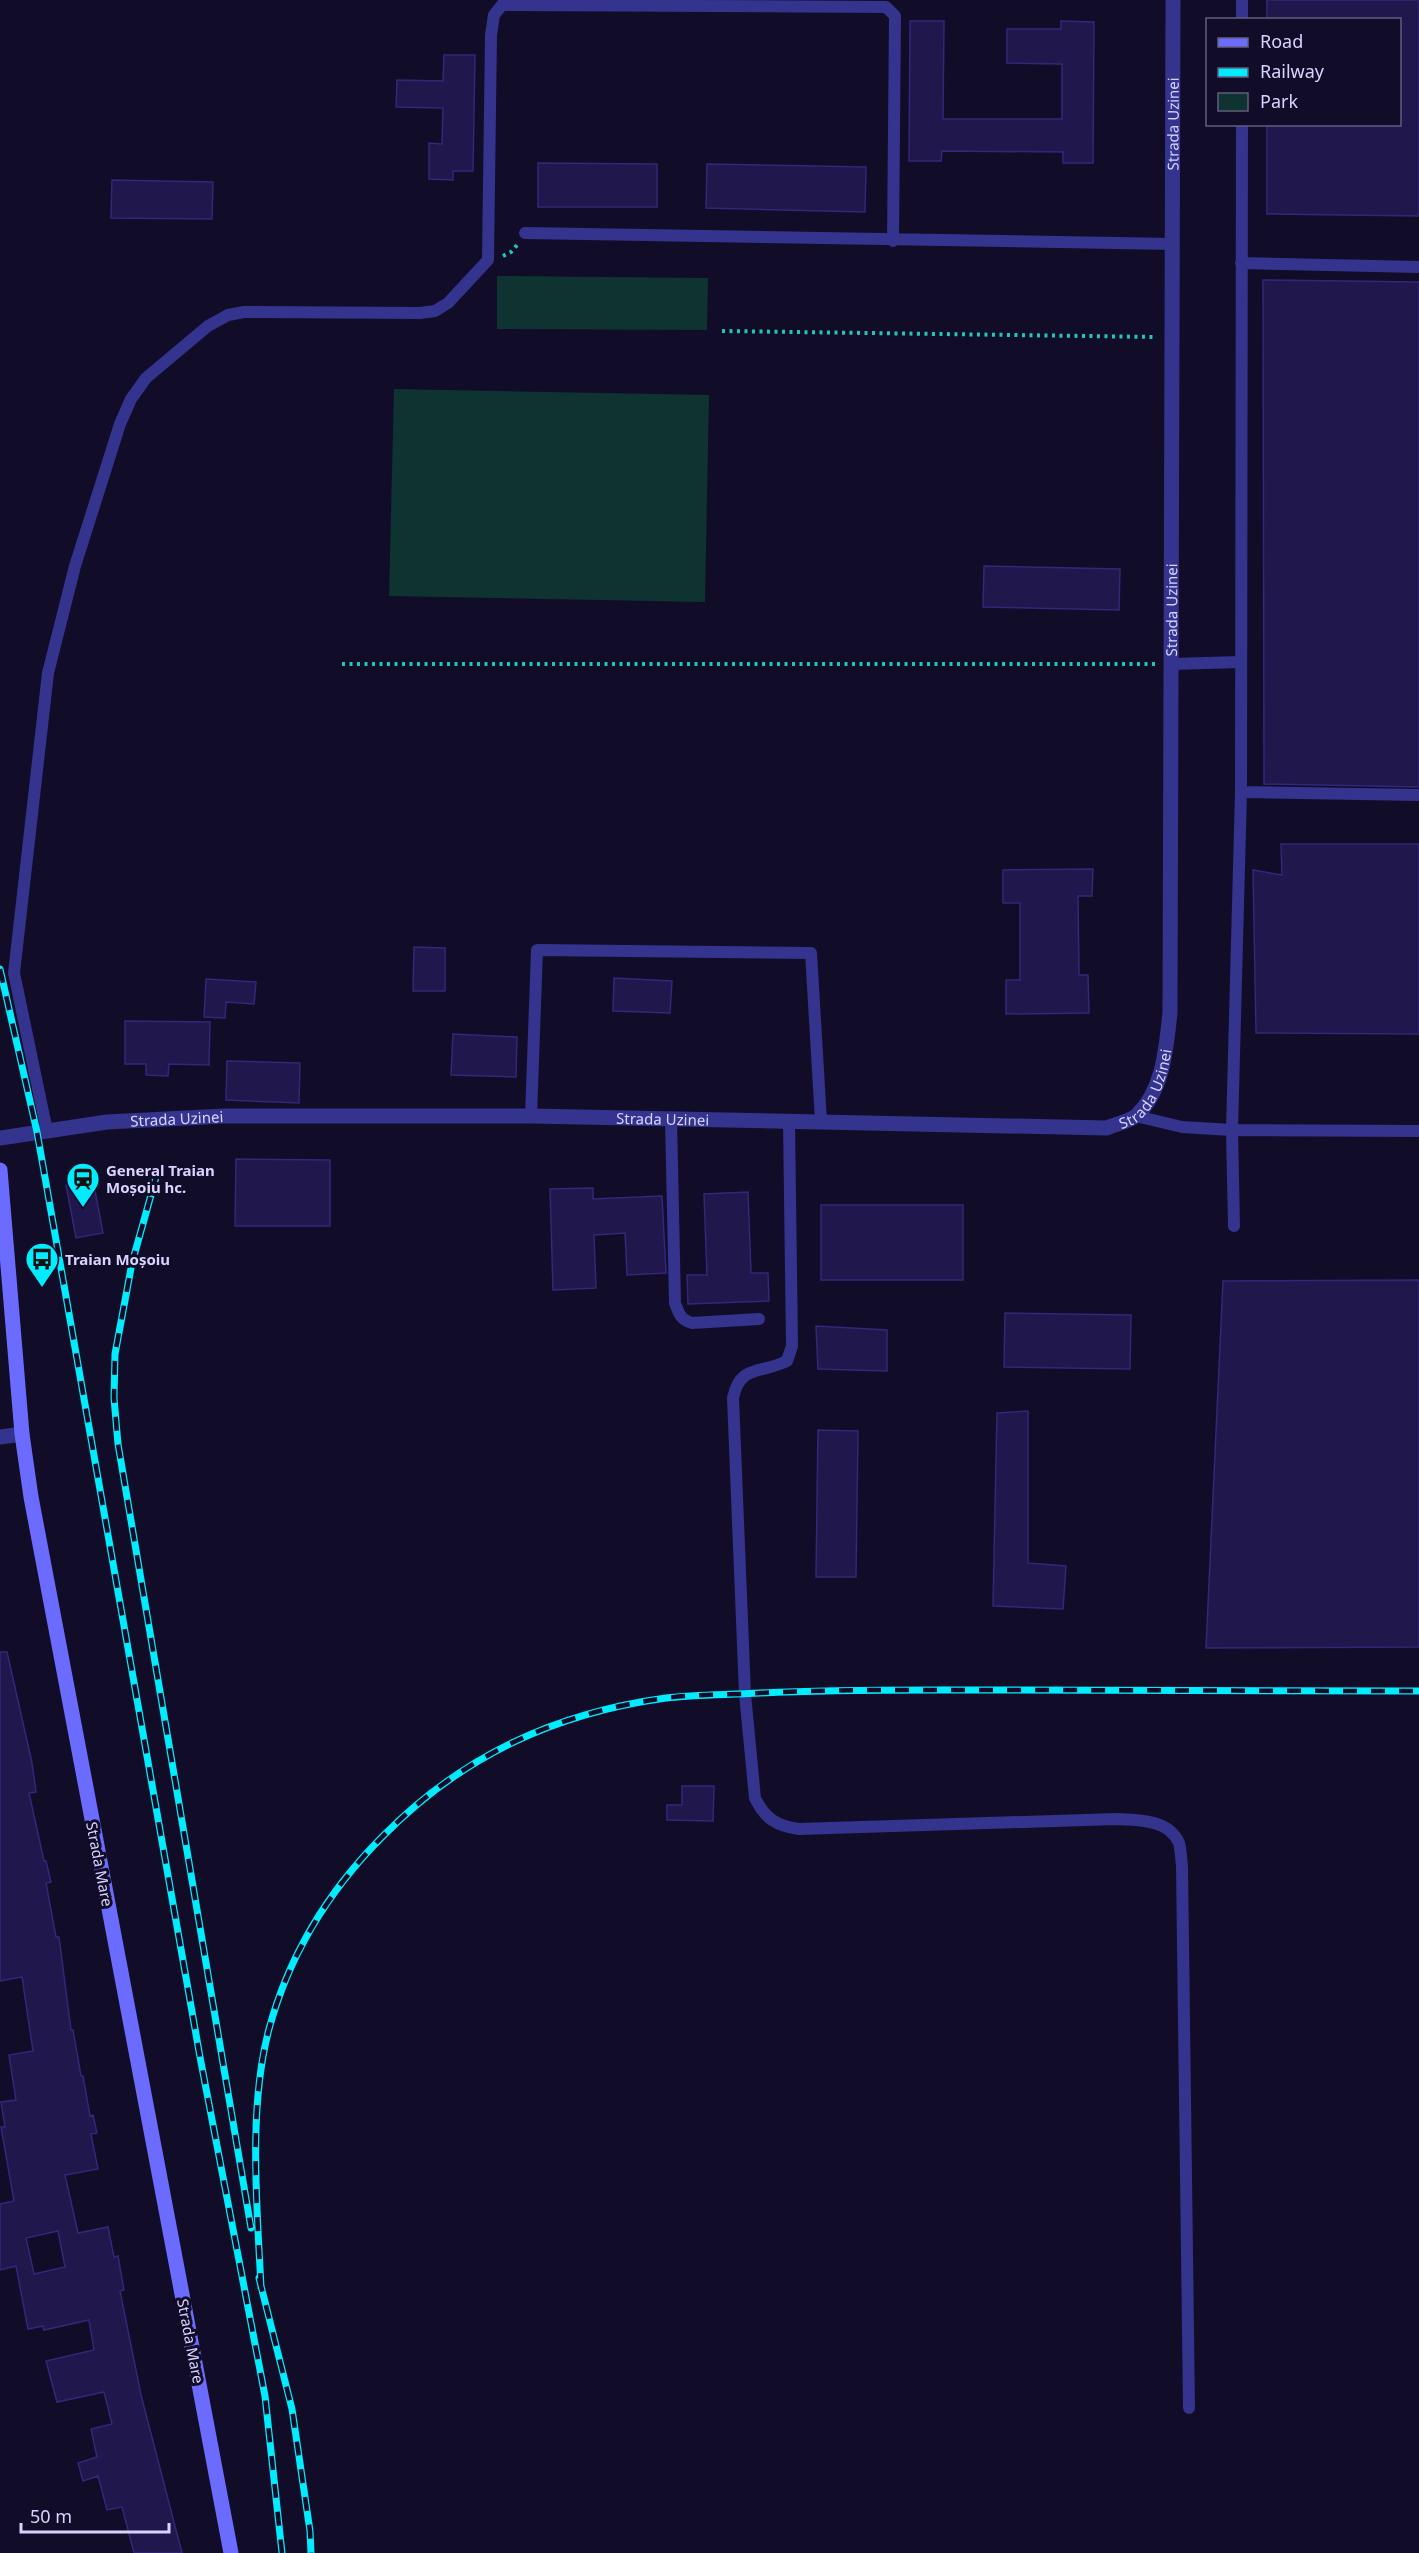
<svg xmlns="http://www.w3.org/2000/svg" width="1419" height="2553" font-family="'Noto Sans',sans-serif">
	<style>
		.green { fill: #0f3331 }
		.building { fill: #20174c; stroke: #34267a; stroke-width: 1.5; fill-rule: evenodd }
		.lines { fill: none; stroke-linecap: round; stroke-linejoin: round }
		.path { stroke: #22c6b7; stroke-width: 4; stroke-dasharray: 3 4.5; stroke-linecap: butt }
		.lane { stroke: #34338d; stroke-width: 12 }
		.street { stroke: #34338d; stroke-width: 15 }
		.secondary { stroke: #6b6cff; stroke-width: 15 }
		.rail-casing { stroke: #00edff; stroke-width: 7 }
		.rail { stroke: #110d29; stroke-width: 4.5; stroke-dasharray: 14; stroke-linecap: butt }
		.labels { text-anchor: middle; dominant-baseline: central; stroke-width: 6; stroke-linejoin: round; paint-order: stroke }
		.street-label { font-size: 15px; fill: #d8d4ff; stroke: #110d29 }
		.poi-label { font-size: 15px; font-weight: bold; fill: #d8d4ff; stroke: #110d29; text-anchor: start }
	</style>
	<rect width="100%" height="100%" fill="#110d29"/>
	<path class="green" d="M497,276L708,278L707,330L497,329Z
		M394,389L709,395L705,602L389,596Z"/>
	<path class="building" d="M1267,0H1419V216L1267,214V124H1400V20H1267Z
		M910,21H944L943,119H1062V64L1007,63V29H1061V21L1094,22L1093,163H1063V152L942,151L941,161H909Z
		M444,55H475L473,171H453V180L429,179V143L442,144L443,108L396,107L397,80L443,81Z
		M538,163L657,164V207H538Z
		M707,164L866,167L865,212L706,208Z
		M112,180L213,182L212,219L111,218Z
		M1263,280L1419,282V787L1264,784Z
		M984,566L1120,569L1119,610L983,607Z
		M1281,844H1419V1034L1256,1033L1253,870L1282,875Z
		M1093,869L1092,896H1078L1079,975H1088L1089,1013L1006,1014V980H1020V903H1003V870Z
		M414,947L445,948V991H413Z
		M614,978L672,981L670,1013L613,1011Z
		M206,979L256,982L254,1004L226,1002L225,1018L204,1017Z
		M125,1021L210,1022L209,1065L169,1064L168,1076L146,1075V1064H125Z
		M453,1034L517,1037L516,1077L451,1075Z
		M227,1061L300,1063L299,1103L226,1100Z
		M236,1159L330,1160V1226H235Z
		M93,1180L103,1233L76,1238L66,1185Z
		M593,1188V1199L662,1196L666,1273L627,1275L625,1233L594,1235L596,1288L553,1290L550,1189Z
		M748,1192L751,1273H768L769,1301L688,1304L687,1275H707L704,1194Z
		M821,1205H963V1280H821Z
		M1419,1280V1647L1206,1648L1223,1281Z
		M1005,1313L1131,1315L1130,1369L1004,1367Z
		M816,1326L887,1330V1371L818,1369Z
		M1028,1411V1563L1066,1566L1063,1609L993,1606L997,1413Z
		M818,1430L858,1431L856,1577H816Z
		M0,1652H7L32,1763L36,1792L29,1793L44,1861H46L51,1882L46,1883L56,1937H59L71,2030H73L81,2076H83L90,2116L93,2115L97,2133L91,2134L98,2169L65,2175L78,2233L108,2227L114,2257L118,2256L124,2290L120,2291L141,2395L182,2553H134L122,2507L107,2510L98,2476L83,2481L78,2463L97,2457L91,2429L112,2424L104,2392L57,2402L46,2361L94,2350L89,2320L44,2330L43,2326L28,2329L16,2266L0,2270V2204L14,2201L1,2127H5L1,2102L16,2100L9,2055L33,2051L22,1977L0,1981ZM58,2231L65,2267L34,2274L26,2238Z
		M682,1786H714L713,1821L667,1820V1805H682Z"/>
	<g class="lines">
		<path class="path" d="M503,256L511,252L518,244
			M722,331L1157,337
			M342,664H1156"/>
		<path class="lane" d="M1242,20V0
			M525,233L1173,244
			M1241,263L1419,267
			M1172,664L1240,662
			M1241,792L1419,795
			M531,1116L537,950L811,953L821,1121
			M1136,1116L1182,1127L1232,1130L1419,1131
			M671,1119L675,1303C679,1314 681,1320 692,1323L759,1319
			M789,1121L792,1346L787,1361C761,1374 740,1364 733,1398L745,1694L755,1798C765,1819 777,1826 799,1829L1116,1819C1138,1820 1169,1819 1179,1843C1181,1850 1181,1859 1182,1866L1189,2408
			M47,1131L14,973L48,673L75,566L120,424L131,399L146,378L208,326L228,315L244,312L420,313L435,311L448,303L488,260L491,35L494,15L502,5L886,7L895,16L893,241
			M1234,1226L1232,1130L1241,792L1242,124"/>
		<g class="street">
			<path id="s1" d="M0,1138L107,1122L224,1116H531L1107,1128C1116,1124 1131,1121 1137,1115C1164,1089 1166,1047 1170,1013L1173,0"/>
			<path d="M0,1437L22,1434"/>
		</g>
		<path class="secondary" d="M0,1170L22,1434L31,1497L231,2553"/>
		<defs>
			<path id="rail" d="M0,969L37,1132L200,2057L265,2396L282,2553
				M158,1170L132,1263L115,1354L114,1398L118,1444L251,2228
				M259,2278L292,2409L310,2531L311,2553
				M261,2287C257,2206 248,2108 269,2029C289,1955 329,1890 383,1836C462,1756 555,1713 666,1698C697,1694 729,1695 760,1693C839,1689 917,1690 995,1690C1137,1690 1278,1691 1419,1691"/>
		</defs>
		<use href="#rail" class="rail-casing"/>
		<use href="#rail" class="rail"/>
	</g>
	<defs>
		<symbol id="station-pin" viewBox="-11 -11 22 30"><path d="M0 17L-7.5 6A9.5 9.5 0 1 1 7.5 6Z" fill="#00edff" stroke="#110d29"/><path d="M-3-6H3Q5-6 5-4V2Q5 4 3 4L4.5 6H3L1.5 4h-3L-3 6H-4.5L-3 4Q-5 4-5 2V-4Q-5-6-3-6ZM-3.5-4v3h7v-3ZM-3.5 1v1.5H-2V1ZM2 1v1.5H3.5V1Z" fill="#111"/></symbol>
		<symbol id="bus-pin" viewBox="-11 -11 22 30"><path d="M0 17L-7.5 6A9.5 9.5 0 1 1 7.5 6Z" fill="#00edff" stroke="#110d29"/><path d="M-5-6H5V4H4V6H2V4H-2V6H-4V4H-5ZM-3.5-4V0h7V-4ZM-3.5 1.2v1.5H-2V1.2ZM2 1.2v1.5H3.5V1.2Z" fill="#111"/></symbol>
	</defs>
	<g fill-rule="evenodd">
		<use href="#station-pin" x="64" y="1160" width="38" height="52"/>
		<use href="#bus-pin" x="23" y="1240" width="38" height="52"/>
	</g>
	<g class="labels">
		<g class="street-label">
			<text stroke="none"><textPath href="#s1" startOffset="2140">Strada Uzinei</textPath></text>
			<text stroke="none"><textPath href="#s1" startOffset="1654">Strada Uzinei</textPath></text>
			<text stroke="none"><textPath href="#s1" startOffset="1168">Strada Uzinei</textPath></text>
			<text stroke="none"><textPath href="#s1" startOffset="178">Strada Uzinei</textPath></text>
			<text stroke="none"><textPath href="#s1" startOffset="664">Strada Uzinei</textPath></text>
			<text transform="translate(100 1864) rotate(79)">Strada Mare</text>
			<text transform="translate(191 2341) rotate(79)">Strada Mare</text>
		</g>
		<g class="poi-label">
			<text x="106" y="1170">General Traian<tspan x="106" dy="17">Moșoiu hc.</tspan></text>
			<text x="65" y="1259">Traian Moșoiu</text>
		</g>
	</g>
	<rect x="1206" y="18" width="195" height="108" fill="#110d29" stroke="#615d7f" stroke-width="1.5"/>
	<rect x="1218" y="38" width="30" height="9" fill="#6b6cff" stroke="#615d7f" stroke-width="1.5"/>
	<text x="1260" y="48" font-size="18" fill="#d8d4ff">Road</text>
	<rect x="1218" y="68" width="30" height="9" fill="#00edff" stroke="#615d7f" stroke-width="1.5"/>
	<text x="1260" y="78" font-size="18" fill="#d8d4ff">Railway</text>
	<rect x="1218" y="93" width="30" height="18" fill="#0f3331" stroke="#615d7f" stroke-width="1.5"/>
	<text x="1260" y="108" font-size="18" fill="#d8d4ff">Park</text>
	<path d="M21 2523v9h148v-9" fill="none" stroke="#d8d4ff" stroke-width="3"/>
	<text x="30" y="2523" font-size="18" fill="#d8d4ff" stroke="#110d29" stroke-width="4.5" paint-order="stroke">50 m</text>
</svg>
